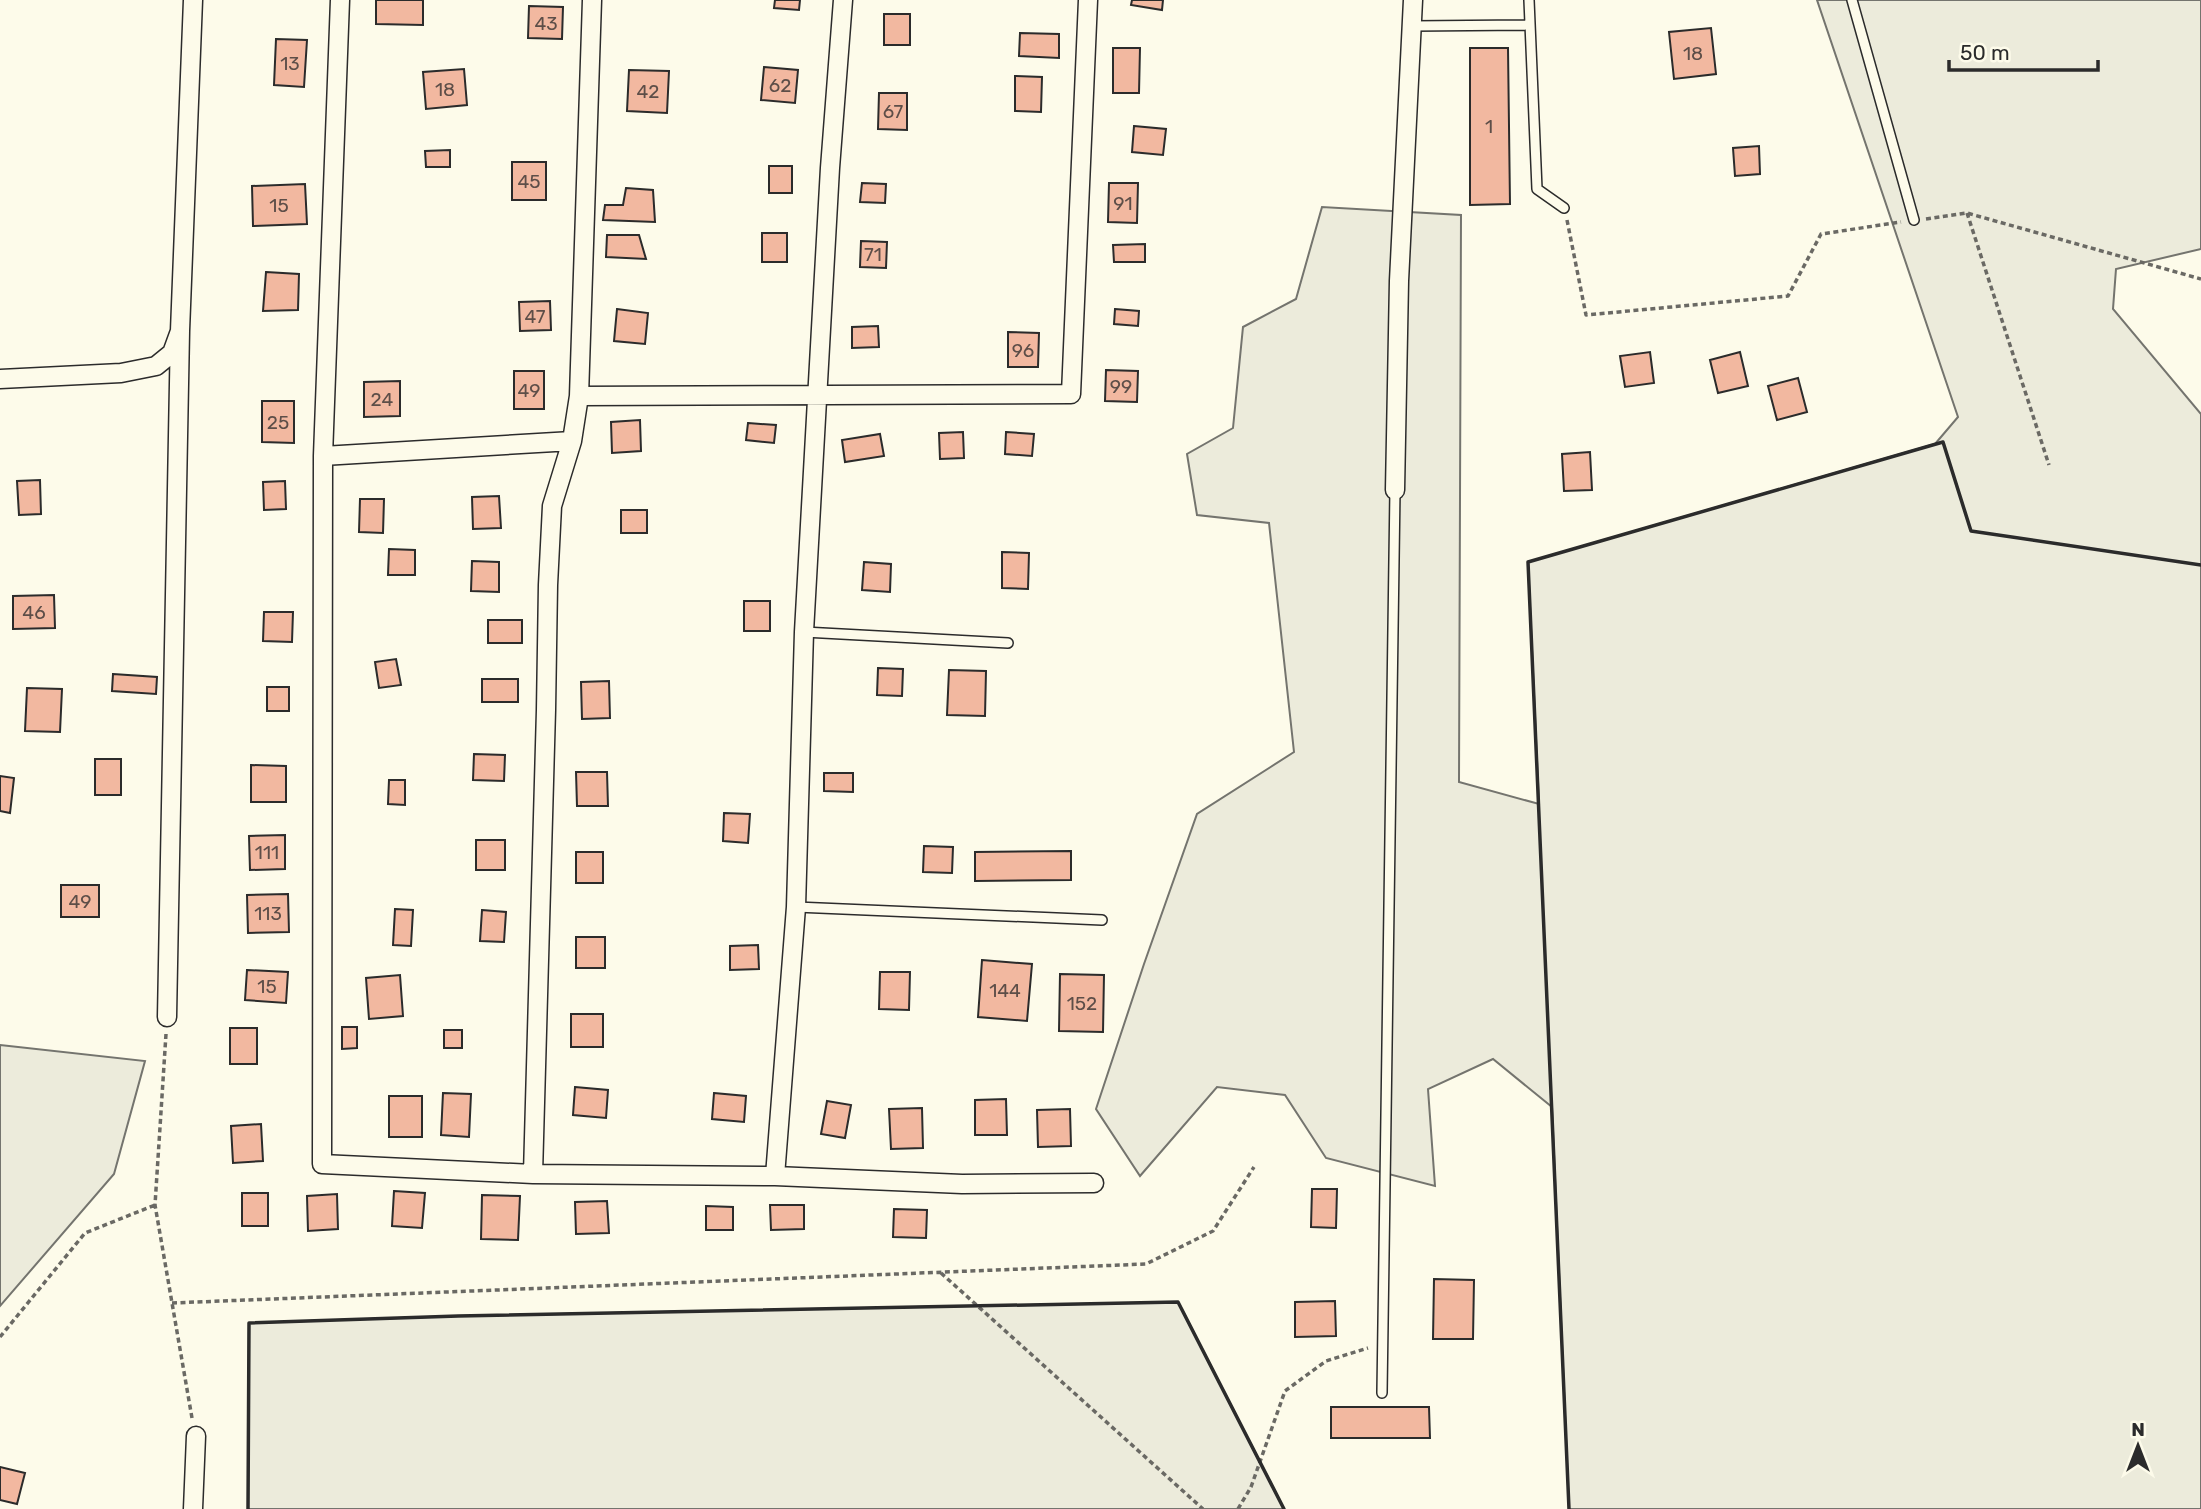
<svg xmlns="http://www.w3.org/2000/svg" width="2201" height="1509" font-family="Rubik,sans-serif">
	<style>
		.green { fill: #ecebdb; stroke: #74746e; stroke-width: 2 }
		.building { fill: #f2b8a0; stroke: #2b2b2b; stroke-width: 2 }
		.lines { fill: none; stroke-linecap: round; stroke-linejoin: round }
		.service-casing { stroke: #2b2b2b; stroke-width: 12 }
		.minor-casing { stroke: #2b2b2b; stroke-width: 21 }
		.path { stroke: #6a6964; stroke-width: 3.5; stroke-dasharray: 5 3.5; stroke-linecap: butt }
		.service { stroke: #fdfbea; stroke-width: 9 }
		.minor { stroke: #fdfbea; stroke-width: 18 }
		.wall { stroke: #2b2b2b; stroke-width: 3.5 }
		.labels { text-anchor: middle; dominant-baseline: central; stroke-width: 5; stroke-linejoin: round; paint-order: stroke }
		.number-label { font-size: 19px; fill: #5d4e48 }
	</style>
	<rect width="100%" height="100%" fill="#fdfbea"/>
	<path class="green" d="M1817,0H2201V249L2116,269L2113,309L2201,414V1509H1569L1552,1107L1493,1059L1428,1089L1435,1186L1326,1158L1285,1095L1217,1087L1140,1176L1096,1109L1144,964L1197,814L1294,752L1269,523L1197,515L1187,454L1233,428L1243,327L1296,299L1322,207L1461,215L1459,782L1539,804L1528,562L1935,444L1958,417Z
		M0,1045L145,1061L114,1174L0,1306Z
		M1178,1302L1284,1509H248L249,1323L458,1316Z"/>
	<path class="building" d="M376,0H423V25L376,24Z
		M775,0H800L799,10L774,8Z
		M1132,0H1163L1162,10L1131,5Z
		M529,6L563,7L562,39L528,38Z
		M884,14H910V45H884Z
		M1711,28L1716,74L1674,79L1669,32Z
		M1020,33L1059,34V58L1019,56Z
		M276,39L307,40L304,87L274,85Z
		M1113,48H1140L1139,93H1113Z
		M1470,48H1508L1510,204L1470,205Z
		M764,67L798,70L795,103L761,100Z
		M464,69L467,105L426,109L423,72Z
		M629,70L669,71L667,113L627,111Z
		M1015,76L1042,77L1041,112L1015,111Z
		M879,93H907V130L878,129Z
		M1134,126L1166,129L1163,155L1132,152Z
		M1759,146L1760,174L1735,176L1733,148Z
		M450,150V167H426L425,151Z
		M512,162H546V200H512Z
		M769,166H792V193H769Z
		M862,183L886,184L885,203L860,202Z
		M1109,183H1138L1137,223L1108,222Z
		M305,184L307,224L253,226L252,186Z
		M626,188L653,190L655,222L603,220L605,205H623Z
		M762,233H787V262H762Z
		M607,235H639L646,259L606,257Z
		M861,241L887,242L886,268L860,267Z
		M1145,244V262H1114L1113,245Z
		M266,272L299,274L298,310L263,311Z
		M550,301L551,330L520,331L519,302Z
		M617,309L648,313L645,344L614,341Z
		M1115,309L1139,311L1138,326L1114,324Z
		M878,326L879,347L852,348V327Z
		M1008,332L1039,333L1038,367H1008Z
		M1650,352L1654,383L1625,387L1620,356Z
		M1740,352L1748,386L1718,393L1710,360Z
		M1106,370L1138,371L1137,402L1105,401Z
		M514,371H544V409H514Z
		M1798,378L1807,412L1777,420L1768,386Z
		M400,381V416L364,417V382Z
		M262,401H294V443L262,442Z
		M640,420L641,451L612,453L611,422Z
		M748,423L776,425L774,443L746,440Z
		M963,432L964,458L940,459L939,433Z
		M1006,432L1034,434L1032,456L1005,454Z
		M880,434L884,456L845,462L842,440Z
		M1590,452L1592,490L1564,491L1562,454Z
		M40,480L41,514L19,515L17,481Z
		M285,481L286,509L264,510L263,482Z
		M499,496L501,528L473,529L472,497Z
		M360,499H384L383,533L359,532Z
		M621,510H647V533H621Z
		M389,549L415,550V575H388Z
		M1002,552L1029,553L1028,589L1002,588Z
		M472,561L499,562V592L471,591Z
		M864,562L891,564L890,592L862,590Z
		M54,595L55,628L13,629V596Z
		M744,601H770V631H744Z
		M264,612H293L292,642L263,641Z
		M488,620H522V643H488Z
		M396,659L401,685L379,688L375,662Z
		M878,668L903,669L902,696L877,695Z
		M949,670L986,671L985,716L947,715Z
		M113,674L157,677L156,694L112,691Z
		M482,679H518V702H482Z
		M609,681L610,718L582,719L581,682Z
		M267,687H289V711H267Z
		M27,688L62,689L60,732L25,731Z
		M474,754L505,755L504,781L473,780Z
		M95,759H121V795H95Z
		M251,765L286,766V802H251Z
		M576,772H607L608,806H577Z
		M824,773H853V792L824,791Z
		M0,776L14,778L10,813L0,811Z
		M389,780H405V805L388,804Z
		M724,813L750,814L748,843L723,841Z
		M285,835V869L250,870L249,836Z
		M476,840H505V870H476Z
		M924,846L953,847L952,873L923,872Z
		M1071,851V880L975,881V852Z
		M576,852H603V883H576Z
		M61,885H99V917H61Z
		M288,894L289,932L248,933L247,895Z
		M395,909L413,910L411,946L393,945Z
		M482,910L506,912L504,942L480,941Z
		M576,937H605V968H576Z
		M758,945L759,969L730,970V946Z
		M982,960L1032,964L1027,1021L978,1017Z
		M247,970L288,972L286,1003L245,1000Z
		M880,972H910L909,1010L879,1009Z
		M1060,974L1104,975L1103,1032L1059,1031Z
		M400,975L403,1016L369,1019L366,978Z
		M571,1014H603V1047H571Z
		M342,1027H357V1048L342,1049Z
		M230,1028H257V1064H230Z
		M444,1030H462V1048H444Z
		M575,1087L608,1090L606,1118L573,1115Z
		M443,1093L471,1094L469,1137L441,1135Z
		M714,1093L746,1096L744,1122L712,1119Z
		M389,1096H422V1137H389Z
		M1006,1099L1007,1135H975V1100Z
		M827,1101L851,1105L845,1138L821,1134Z
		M922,1108L923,1148L891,1149L889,1109Z
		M1070,1109L1071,1146L1038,1147L1037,1110Z
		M261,1124L263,1161L233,1163L231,1126Z
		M1312,1189H1337L1336,1228L1311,1227Z
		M394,1191L425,1193L422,1228L392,1226Z
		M242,1193H268V1226H242Z
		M337,1194L338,1229L308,1231L307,1196Z
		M482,1195L520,1196L518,1240L481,1239Z
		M607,1201L609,1233L576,1234L575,1202Z
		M770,1205H804V1229L771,1230Z
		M706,1206L733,1207V1230H706Z
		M894,1209L927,1210L926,1238L893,1237Z
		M1434,1279L1474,1280L1473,1339H1433Z
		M1335,1301L1336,1336L1295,1337V1302Z
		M1331,1407H1429L1430,1438H1331Z
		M0,1467L25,1473L17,1504L0,1500Z"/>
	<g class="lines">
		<defs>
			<path id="service" d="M1529,0L1537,189L1564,208
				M1852,0L1914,220
				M1413,26L1529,25
				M804,632L1008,643
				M796,907L1102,920
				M1382,1393L1395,490"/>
			<path id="minor" d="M340,0L323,456L322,1164L533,1174L775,1176L962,1184L1094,1183
				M0,379L121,373L156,366L172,353L180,331L193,0
				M579,396L1071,394L1088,0
				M323,456L572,441
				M1395,490L1399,281L1413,0
				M167,1017L180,331
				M533,1174L546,710L548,585L552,506L572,441L579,396L592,0
				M775,1176L796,907L804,632L830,168L843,0
				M193,1509L196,1436"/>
		</defs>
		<use href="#service" class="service-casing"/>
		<use href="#minor" class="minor-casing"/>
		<path class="path" d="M1967,213L2049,465
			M1926,219L1967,213L2201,279
			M1567,220L1586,315L1788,296L1821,234L1901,222
			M166,1034L155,1205L192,1418
			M941,1273L1203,1509
			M172,1303L1146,1264L1213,1231L1254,1167
			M0,1337L85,1233L155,1205
			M1238,1509L1251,1487L1285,1391L1326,1361L1368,1348"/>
		<use href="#service" class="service"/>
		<use href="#minor" class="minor"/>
		<path class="wall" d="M248,1509L249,1323L458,1316L1178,1302L1284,1509
			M1569,1509L1528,562L1943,442L1971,531L2201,565"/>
	</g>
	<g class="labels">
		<g class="number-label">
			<text x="546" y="23">43</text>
			<text x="1693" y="53">18</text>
			<text x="290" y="63">13</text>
			<text x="780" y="85">62</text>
			<text x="445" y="89">18</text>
			<text x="648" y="91">42</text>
			<text x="893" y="111">67</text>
			<text x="1489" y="126">1</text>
			<text x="529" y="181">45</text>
			<text x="1123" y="203">91</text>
			<text x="279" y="205">15</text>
			<text x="873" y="254">71</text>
			<text x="535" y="316">47</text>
			<text x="1023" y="350">96</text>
			<text x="1121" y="386">99</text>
			<text x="529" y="390">49</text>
			<text x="382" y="399">24</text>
			<text x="278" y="422">25</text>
			<text x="34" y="612">46</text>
			<text x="267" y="852">111</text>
			<text x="80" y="901">49</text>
			<text x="268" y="913">113</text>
			<text x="267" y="986">15</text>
			<text x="1005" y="990">144</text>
			<text x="1082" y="1003">152</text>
		</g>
	</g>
	<g transform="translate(2138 1446)" stroke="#fdfbea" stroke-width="5" paint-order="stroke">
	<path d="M0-5L12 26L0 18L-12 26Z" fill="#2b2b2b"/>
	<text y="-10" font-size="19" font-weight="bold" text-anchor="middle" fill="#2b2b2b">N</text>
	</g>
	<path d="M1949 60v10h149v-10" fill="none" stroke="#2b2b2b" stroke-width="3.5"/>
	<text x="1960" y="60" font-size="21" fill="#2b2b2b" stroke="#fdfbea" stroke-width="5" paint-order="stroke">50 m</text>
</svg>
